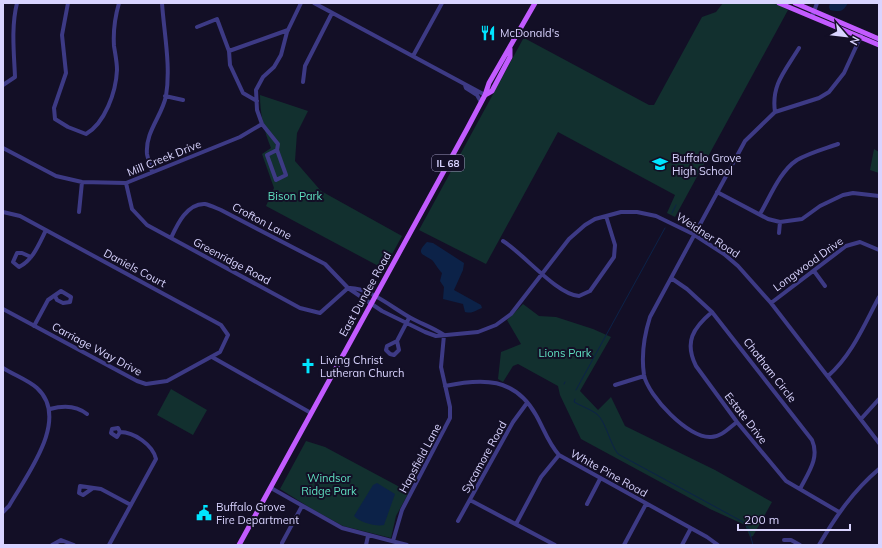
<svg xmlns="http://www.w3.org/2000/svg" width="882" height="548" font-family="Mulish,sans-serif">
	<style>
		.green { fill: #12302f }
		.water { fill: #0c2248 }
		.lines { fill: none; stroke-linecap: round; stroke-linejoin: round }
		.stream { stroke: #0c2248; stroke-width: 1 }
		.minor { stroke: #3d3a85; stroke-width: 4 }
		.major { stroke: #c25bff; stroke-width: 5 }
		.labels { text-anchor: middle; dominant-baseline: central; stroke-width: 4; stroke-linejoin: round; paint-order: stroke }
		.shield { fill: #130f26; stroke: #9e99be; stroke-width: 1 }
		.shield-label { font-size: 10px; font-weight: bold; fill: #d9d4ff }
		.poi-label { font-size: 11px; fill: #d9d4ff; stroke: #130f26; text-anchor: start }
		.street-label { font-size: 11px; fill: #d9d4ff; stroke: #130f26 }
		.park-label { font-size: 11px; fill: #5fe0c0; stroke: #130f26 }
	</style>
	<rect width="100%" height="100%" fill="#130f26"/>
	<path class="green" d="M723,3H775L788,10L675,217L667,213L675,195L558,132L486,264L419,230L523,39H526L649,105H654L702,17L716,12Z
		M260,95L308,111L297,133L295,161L321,191L402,236L384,269L266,206L274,188L262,154L271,148C264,131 260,114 260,95Z
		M874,149L879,152V173L870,170Z
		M523,304L539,316L556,317L593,329L611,337L580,391L598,410L611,397L625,426L715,470L772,502L753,536L750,537L745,525L710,509L581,439L560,395L558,386L518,364L513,366L503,382L498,379L501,352L521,344L507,320Z
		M171,389L207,410L193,435L157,415Z
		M306,441L325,447L409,492L396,516L391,538L343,526L312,509L280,489Z"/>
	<path class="water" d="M830,3H848C843,12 840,12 830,10L829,7Z
		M427,242L433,243L464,263L463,270L454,290L481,305L482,308C475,310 474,314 465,312L463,304L443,299L444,287L440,281L442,273C438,269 435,263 432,260C423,254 415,254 427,242Z
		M377,483L395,494L384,525C376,527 359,522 354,516L373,485Z"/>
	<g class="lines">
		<path class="stream" d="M672,213L676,205
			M564,384L565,382
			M576,390L665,228
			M575,399L574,402C581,406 590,409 597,414C606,422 610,444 618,454L745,523L749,530L753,545"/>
		<path class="minor" d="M68,3L62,35L66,73L54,108L55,119L68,127L86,134C105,123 116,92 117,70C117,62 115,53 114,46C113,31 115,17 119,3
			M314,3L485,95
			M812,17L817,3
			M197,27L217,19L229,51L230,65L243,93L257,101
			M229,51L288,30
			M413,56L442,3
			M303,82L305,66L332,13
			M3,85L15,77C14,53 11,27 17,3
			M465,85L466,88L477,95L481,102
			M165,96L183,100
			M775,112C771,85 785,71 799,48
			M3,148L56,176L82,182L126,183L240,137L262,124
			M277,150L267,155L276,180L286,175L277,150L278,144L262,124L257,110L256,90L263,77L274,67L281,55L287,32L301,3
			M152,172C151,166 148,160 147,154C145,132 162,116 166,96C171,66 164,33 162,3
			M126,183L132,209L147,225L300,308L320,313L348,288L325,264L221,210C216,208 210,205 205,204C187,203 177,225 171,238
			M717,192L768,219L780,222L802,219L820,206L843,195L853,193L879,196
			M3,212L20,216L221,325L228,335L220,352L167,381L146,384L137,381L3,309
			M79,212L82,182
			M760,214C770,197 780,171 797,160C809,153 824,149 838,144
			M779,233L780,222
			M503,241C523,253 557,295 579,296L590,291L614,257L615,245L606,216
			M31,257L22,253H17L13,262L19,267C33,260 39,244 46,230
			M814,271L825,286
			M671,278L687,289L712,312L812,440C820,458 808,473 800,489
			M771,303L846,246L860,242L879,250
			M712,312C693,328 684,342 696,366L737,422L786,481L839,512
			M34,326L48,300L61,291L71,297L70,302L63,303L57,300L55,296
			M444,335C434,328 422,324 411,318C394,309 367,286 348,288L382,311L425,332L436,336L478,332L496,325L511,314L569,239L585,225L595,219L621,212H637L656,216L693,234L724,254L738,266L771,303L879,443
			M397,341L387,346L386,350L390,354L394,355L399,350L397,341L409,318
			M212,357L311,413
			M3,368C14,375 28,380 37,388C71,419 26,476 9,506L3,512
			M828,376C852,355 864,325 879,297
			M615,385L644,376
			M445,386C482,378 515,377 536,415C544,429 548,443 559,455L707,537L718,545
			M50,409C64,405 76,405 87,414
			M861,419L879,399
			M737,422C729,428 721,437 711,437C689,439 648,396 644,375C641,355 644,336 650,317L745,141L775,112L819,98L829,92L844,73L861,36
			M93,488L83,495L79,493L80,486L101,489L131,505
			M271,488L342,528L407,545
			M470,500L555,545
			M587,504L600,479
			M458,521L513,422L527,403
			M516,524L541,477L559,455
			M784,540H791L800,545
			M393,541L402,510L450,418V407L441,367L444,335
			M282,543L302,506
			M52,545L61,540L74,545
			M109,545L156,459C153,445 134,432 120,432L118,428L112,429L111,433L117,437L120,432
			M366,545L368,536
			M624,545L646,504
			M682,545L691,528
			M819,545C836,516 853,491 879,469"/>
		<path class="major" d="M779,3L879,45
			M795,3L879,39
			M485,95L492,91L510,57V49
			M239,545L467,129L485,95L489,83L535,3"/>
	</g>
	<defs>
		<symbol id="restaurant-bare" viewBox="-9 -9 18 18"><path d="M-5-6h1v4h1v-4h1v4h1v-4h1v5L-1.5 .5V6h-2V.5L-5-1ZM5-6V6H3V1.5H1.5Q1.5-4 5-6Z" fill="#00e5ff" stroke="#130f26" stroke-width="2.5" paint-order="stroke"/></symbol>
		<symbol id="school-bare" viewBox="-9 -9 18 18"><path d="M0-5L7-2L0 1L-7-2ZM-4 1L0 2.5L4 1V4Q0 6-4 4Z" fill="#00e5ff" stroke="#130f26" stroke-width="2.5" paint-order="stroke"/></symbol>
		<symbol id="church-bare" viewBox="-9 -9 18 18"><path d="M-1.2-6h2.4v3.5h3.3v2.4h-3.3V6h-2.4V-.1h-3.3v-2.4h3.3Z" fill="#00e5ff" stroke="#130f26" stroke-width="2.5" paint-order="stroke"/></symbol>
		<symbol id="civic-bare" viewBox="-9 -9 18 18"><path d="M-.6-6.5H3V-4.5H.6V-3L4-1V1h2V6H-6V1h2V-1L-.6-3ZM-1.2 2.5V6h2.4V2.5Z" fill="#00e5ff" stroke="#130f26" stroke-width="2.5" paint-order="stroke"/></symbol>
	</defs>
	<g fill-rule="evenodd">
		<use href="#restaurant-bare" x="477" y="22" width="22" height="22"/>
		<use href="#school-bare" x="649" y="153" width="22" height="22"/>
		<use href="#church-bare" x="297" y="355" width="22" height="22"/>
		<use href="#civic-bare" x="193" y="502" width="22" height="22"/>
	</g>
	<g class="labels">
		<rect class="shield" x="432" y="155" width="32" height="16" rx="3"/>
		<g class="shield-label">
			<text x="448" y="163">IL 68</text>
		</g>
		<g class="poi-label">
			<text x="500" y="33">McDonald's</text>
			<text x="672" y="158">Buffalo Grove<tspan x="672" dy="13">High School</tspan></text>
			<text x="320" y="360">Living Christ<tspan x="320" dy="13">Lutheran Church</tspan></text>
			<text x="216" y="507">Buffalo Grove<tspan x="216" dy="13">Fire Department</tspan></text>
		</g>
		<g class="street-label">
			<text transform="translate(164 158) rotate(-22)">Mill Creek Drive</text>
			<text transform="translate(262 221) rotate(28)">Crofton Lane</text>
			<text transform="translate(708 235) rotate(33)">Weidner Road</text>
			<text transform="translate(232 261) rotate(28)">Greenridge Road</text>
			<text transform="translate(808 264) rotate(-36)">Longwood Drive</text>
			<text transform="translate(135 268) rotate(28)">Daniels Court</text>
			<text transform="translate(365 294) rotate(-61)">East Dundee Road</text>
			<text transform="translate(97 349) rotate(28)">Carriage Way Drive</text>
			<text transform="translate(770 370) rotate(52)">Chatham Circle</text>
			<text transform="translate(746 418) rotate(52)">Estate Drive</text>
			<text transform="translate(484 457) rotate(-61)">Sycamore Road</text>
			<text transform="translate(420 458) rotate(-62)">Hapsfield Lane</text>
			<text transform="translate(609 473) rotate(29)">White Pine Road</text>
		</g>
		<g class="park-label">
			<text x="295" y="196">Bison Park</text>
			<text x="565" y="353">Lions Park</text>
			<text x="329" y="478">Windsor<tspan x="329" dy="13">Ridge Park</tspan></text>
		</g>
	</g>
	<rect width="882" height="548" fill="none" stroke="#d9d4ff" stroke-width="8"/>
	<g transform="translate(846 36) rotate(118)" stroke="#130f26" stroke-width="3" paint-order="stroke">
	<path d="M0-3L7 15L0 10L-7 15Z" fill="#d9d4ff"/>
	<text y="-6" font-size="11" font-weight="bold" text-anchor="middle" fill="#d9d4ff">N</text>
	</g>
	<path d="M738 524v6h112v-6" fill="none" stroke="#d9d4ff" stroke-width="2"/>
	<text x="744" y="524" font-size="12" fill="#d9d4ff" stroke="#130f26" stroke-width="3" paint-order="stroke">200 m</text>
</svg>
